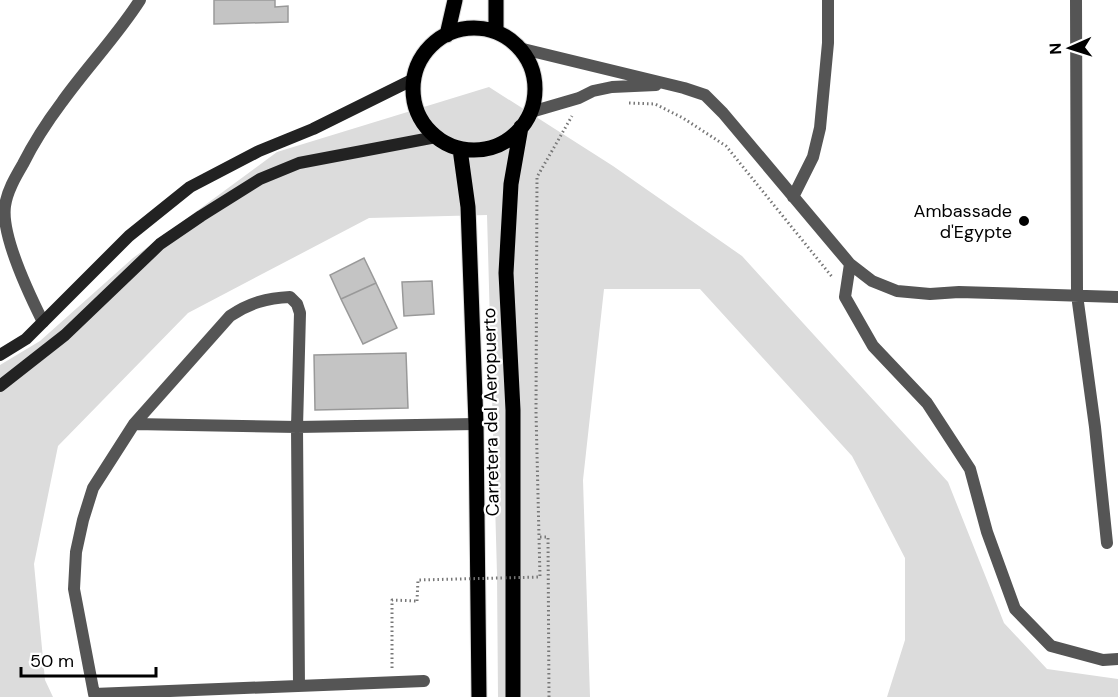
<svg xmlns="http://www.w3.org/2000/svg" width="1118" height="697" font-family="'DM Sans',sans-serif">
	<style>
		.green { fill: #dcdcdc }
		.building { fill: #c4c4c4; stroke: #999; stroke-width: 1.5 }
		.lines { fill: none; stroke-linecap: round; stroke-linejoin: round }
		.primary-casing { stroke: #dbdbdb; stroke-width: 17 }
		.path { stroke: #777; stroke-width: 3; stroke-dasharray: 1.5 3; stroke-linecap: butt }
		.minor { stroke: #555; stroke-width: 12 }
		.secondary { stroke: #222; stroke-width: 12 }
		.primary { stroke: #000; stroke-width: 15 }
		.path-bridge { stroke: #777; stroke-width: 3; stroke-dasharray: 1.5 3; stroke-linecap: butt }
		.poi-dot { fill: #000; stroke: #fff; stroke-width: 2 }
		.labels { text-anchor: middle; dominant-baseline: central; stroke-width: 4.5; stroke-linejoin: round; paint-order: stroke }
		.poi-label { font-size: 18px; fill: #000; stroke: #fff; text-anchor: end }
		.street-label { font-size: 18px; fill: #000; stroke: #fff }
	</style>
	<rect width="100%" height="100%" fill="#fff"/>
	<path class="green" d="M489,87L613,166L742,256L948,482L1004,623L1047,669L1118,679V697H887L905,640V558L852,456L700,289H604L583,480L590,697H498L497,574L487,215L369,218L188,313L58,446L34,564L45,680L53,697H0V365L40,341L133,258L277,152Z"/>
	<path class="building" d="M214,0H275V7L288,6V22L214,24Z
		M364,258L376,283L341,299L330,275Z
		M432,281L434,314L404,316L402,282Z
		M376,283L397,328L363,344L341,299Z
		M406,353L408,408L315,410L314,355Z"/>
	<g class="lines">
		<defs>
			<path id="primary" d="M413 89a61 61 0 1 1 122 0a61 61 0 1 1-122 0Z
				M496,32V0
				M447,35L455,0
				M460,149L468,207L476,424L479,697
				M513,697V410L506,273L511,184L521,127"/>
		</defs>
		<use href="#primary" class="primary-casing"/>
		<path class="path" d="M629,103L655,104L683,118L726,146L833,278
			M392,668V600L417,601
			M549,697L548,537H539L536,412L537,177L572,116"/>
		<path class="minor" d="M1076,0L1077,295L1095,427L1107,543
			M519,48L684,88L705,95L723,113L850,264L872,281L897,291L930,294L959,292L1118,297
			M531,112L579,98L593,91L612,87L656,85
			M793,197L813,157L820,128L828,43V0
			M850,264L845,297L873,346L927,403L970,469L987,532L1015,609L1051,646L1103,660L1118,659
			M43,322C29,294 1,236 5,206C7,191 16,176 23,164C34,142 47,122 62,102C87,67 117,36 140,0
			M134,424L297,427L476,424
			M299,686L297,427L300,313L297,304L290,297C267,298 249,303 230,316L134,424L93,488L83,520L76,552L74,589L94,694L424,681"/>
		<path class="secondary" d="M0,355L26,339L129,236L190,187L259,151L313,129L414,79
			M0,386L65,335L160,244L201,216L260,179L299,163L436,137"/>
		<use href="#primary" class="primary"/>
		<path class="path-bridge" d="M417,601L418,580L540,577L539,537"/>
	</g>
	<circle class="poi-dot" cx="1024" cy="221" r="6"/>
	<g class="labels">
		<g class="poi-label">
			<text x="1012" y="211">Ambassade<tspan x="1012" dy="21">d'Egypte</tspan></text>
		</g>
		<g class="street-label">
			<text transform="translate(491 412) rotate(-91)">Carretera del Aeropuerto</text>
		</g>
	</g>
	<g transform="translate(1070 48) rotate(267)" stroke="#ffffff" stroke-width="4.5" paint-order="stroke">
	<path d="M0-4.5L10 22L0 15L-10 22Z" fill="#000000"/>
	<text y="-9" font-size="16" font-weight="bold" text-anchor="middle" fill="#000000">N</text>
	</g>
	<path d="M21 667v9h135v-9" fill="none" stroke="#000000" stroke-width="3"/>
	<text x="30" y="667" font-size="18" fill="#000000" stroke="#ffffff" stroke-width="4.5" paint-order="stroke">50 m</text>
</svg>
